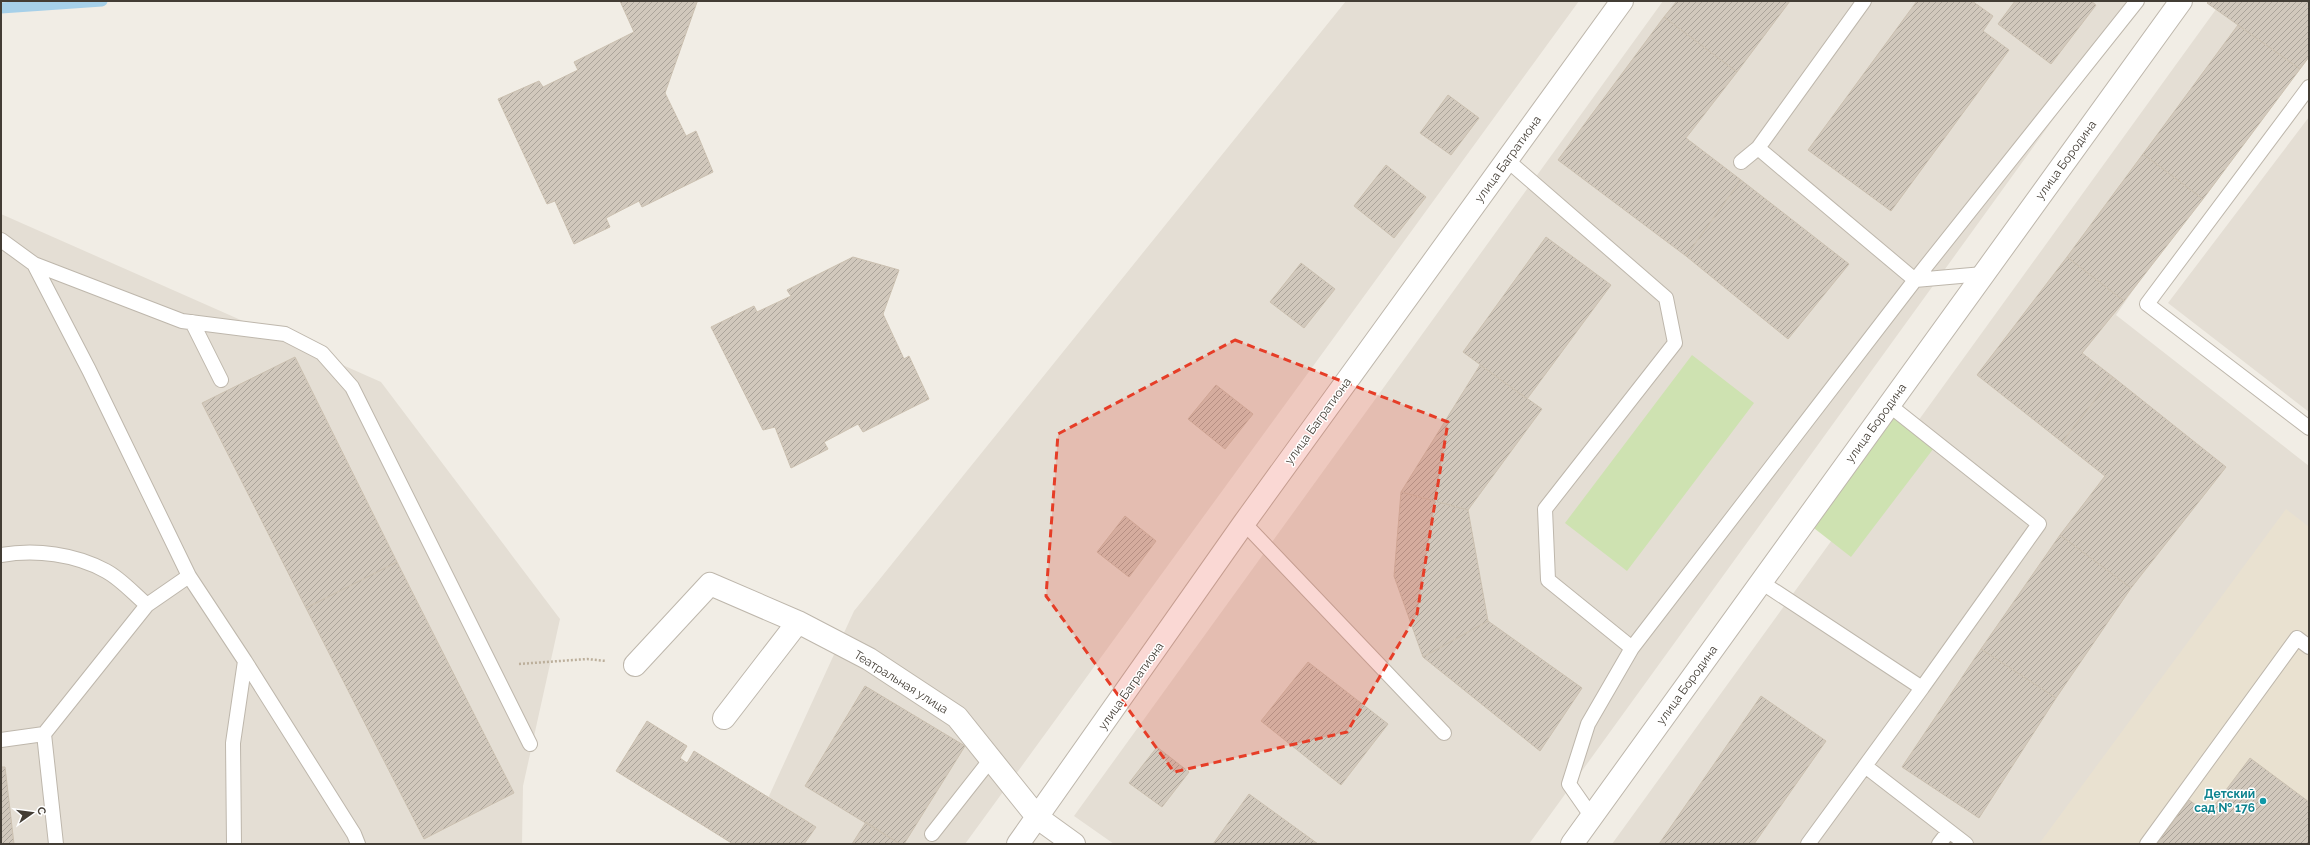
<svg xmlns="http://www.w3.org/2000/svg" width="2310" height="845" font-family="Raleway,sans-serif">
	<style>
		.residential { fill: #e4ded4 }
		.education { fill: #e9e1d0 }
		.park { fill: #cee2b1 }
		.lines { fill: none; stroke-linecap: round; stroke-linejoin: round }
		.stream { stroke: #a6d0e9; stroke-width: 11 }
		.building { fill: url(#building-hatch); stroke: #cbc0b0 }
		.service-casing { stroke: #beb7ac; stroke-width: 16 }
		.minor-casing { stroke: #beb7ac; stroke-width: 24 }
		.path { stroke: #bcaf9b; stroke-width: 2.5; stroke-dasharray: 2 2; stroke-linecap: butt }
		.service { stroke: #fff; stroke-width: 14 }
		.minor { stroke: #fff; stroke-width: 22 }
		.marked { fill: #e63d27; fill-opacity: 0.2; stroke: #e63d27; stroke-width: 3; stroke-dasharray: 8 5; stroke-linejoin: round }
		.culture-dot { fill: #0f9aa8; stroke: #fff; stroke-width: 1.5 }
		.labels { text-anchor: middle; dominant-baseline: central; stroke-width: 3; stroke-linejoin: round; paint-order: stroke }
		.street-label { font-size: 12px; fill: #433d35; stroke: #fff }
		.culture-label { font-size: 12px; font-weight: bold; fill: #0d838f; stroke: #fff; text-anchor: end }
	</style>
	<defs>
		<pattern id="building-hatch" width="6" height="6" patternUnits="userSpaceOnUse"><rect width="6" height="6" fill="#d1c8bc"/><path d="M-1 1l2-2M0 6l6-6M5 7l2-2" fill="none" stroke="#aba49a"/></pattern>
	</defs>
	<rect width="100%" height="100%" fill="#f1ede5"/>
	<path class="residential" d="M1346,1H1579L965,844H747L854,611Z
		M1663,1H2139L1529,844H1114L1074,816Z
		M2222,1L2309,37L2116,315L2309,466V844H1612Z
		M2309,117V412L2168,303Z
		M1,214L381,382L560,619L523,786L522,844H1Z"/>
	<path class="education" d="M2286,509L2309,527V844H2039Z"/>
	<path class="park" d="M1692,355L1754,403L1627,571L1565,523Z
		M1899,408L1940,440L1851,557L1810,525Z"/>
	<g class="lines">
		<path class="stream" d="M1,8L102,1"/>
	</g>
	<path class="building" d="M620,1H699L697,2L665,93L686,136L696,131L713,172L642,207L639,201L606,218L610,227L574,244L555,201L547,204L498,99L539,81L543,87L578,70L574,62L634,32Z
		M1677,1H1790L1737,72L1664,17Z
		M1917,1H1972L1993,16L1983,31L2009,50L1891,211L1808,150Z
		M2015,1H2091L2096,5L2051,64L1998,24Z
		M2209,1H2309V57L2300,69L2207,3Z
		M1664,17L1737,72L1686,138L1741,180L1686,256L1558,160Z
		M2238,25L2300,69L2203,199L2143,154Z
		M1448,95L1479,118L1451,155L1420,133Z
		M2143,154L2203,199L2124,301L2067,257Z
		M1386,165L1426,197L1394,238L1354,206Z
		M1741,180L1849,264L1788,339L1686,256Z
		M1546,237L1611,285L1527,399L1463,352Z
		M853,257L899,270L883,314L904,359L909,356L929,399L863,432L858,424L824,442L828,449L791,468L775,427L763,430L711,327L754,306L757,312L791,296L787,290Z
		M2067,257L2124,301L2082,353L2113,377L2062,442L1977,375Z
		M1301,263L1335,289L1304,328L1270,302Z
		M295,357L397,562L306,608L202,403Z
		M1480,365L1542,409L1468,510L1401,492Z
		M2113,377L2226,467L2131,588L2060,535L2105,476L2062,442Z
		M1216,385L1253,414L1225,449L1188,419Z
		M1401,492L1468,510L1488,621L1423,657L1394,576Z
		M1125,516L1156,541L1129,577L1097,552Z
		M2060,535L2131,588L2056,698L1981,649Z
		M397,562L514,793L424,839L306,608Z
		M1488,621L1582,688L1540,751L1423,657Z
		M1981,649L2056,698L1979,818L1902,767Z
		M1308,662L1388,724L1341,785L1261,721Z
		M865,686L965,746L904,844H900L805,786Z
		M1761,696L1826,741L1754,844H1659Z
		M647,721L687,746L680,758L687,763L694,751L816,827L804,844H733L616,771Z
		M1157,747L1189,772L1162,807L1129,783Z
		M2250,758L2309,802V844H2157L2189,800L2208,814Z
		M1,767H5L14,844H1Z
		M1249,794L1318,844H1213Z
		M866,822L900,844H852Z"/>
	<g class="lines">
		<defs>
			<path id="service" d="M2309,87L2147,304L2309,428
				M1758,148L1915,280L2137,1
				M1507,160L1666,298L1675,343L1545,509L1548,580L1632,648L1588,724L1569,784L1592,817
				M1741,162L1758,148L1864,1
				M1,240L34,264L182,321L285,334L322,353L352,387L530,744
				M34,264L89,370L189,576L245,661L233,743L234,844
				M192,322L221,380
				M1244,523L1444,733
				M1,555C36,549 75,554 106,571C121,579 134,594 147,605
				M1761,582L1922,688L2039,524L1889,405
				M1632,648L1915,280L1983,274
				M245,661L354,834L358,844
				M1,740L44,734
				M1865,766L1966,844
				M932,834L991,759
				M56,844L44,734L147,605L189,576
				M1808,844L1922,688
				M1939,844L1949,831
				M2147,844L2297,638L2309,647"/>
			<path id="minor" d="M635,665L710,584L798,622
				M724,718L798,622L869,659L957,717L1038,818L1074,844
				M1018,844L1244,523L1622,1
				M1572,844L2181,1"/>
		</defs>
		<use href="#service" class="service-casing"/>
		<use href="#minor" class="minor-casing"/>
		<path class="path" d="M519,664L587,659L606,661"/>
		<use href="#service" class="service"/>
		<use href="#minor" class="minor"/>
	</g>
	<path class="marked" d="M1235,340L1448,422L1417,614L1347,732L1174,772L1046,596L1058,434Z"/>
	<circle class="culture-dot" cx="2263" cy="801" r="4"/>
	<g class="labels">
		<g class="street-label">
			<text transform="translate(1508 159) rotate(-54)">улица Багратиона</text>
			<text transform="translate(2066 160) rotate(-54)">улица Бородина</text>
			<text transform="translate(1318 421) rotate(-54)">улица Багратиона</text>
			<text transform="translate(1876 423) rotate(-54)">улица Бородина</text>
			<text transform="translate(901 682) rotate(32)">Театральная улица</text>
			<text transform="translate(1687 685) rotate(-54)">улица Бородина</text>
			<text transform="translate(1131 686) rotate(-55)">улица Багратиона</text>
		</g>
		<g class="culture-label">
			<text x="2255" y="794">Детский<tspan x="2255" dy="14">сад № 176</tspan></text>
		</g>
	</g>
	<rect width="2310" height="845" fill="none" stroke="#433d35" stroke-width="4"/>
	<g transform="translate(32 813) rotate(76)" stroke="#ffffff" stroke-width="3" paint-order="stroke">
	<path d="M0-3L7 15L0 10L-7 15Z" fill="#433d35"/>
	<text y="-6" font-size="11" font-weight="bold" text-anchor="middle" fill="#433d35">С</text>
	</g>
</svg>
